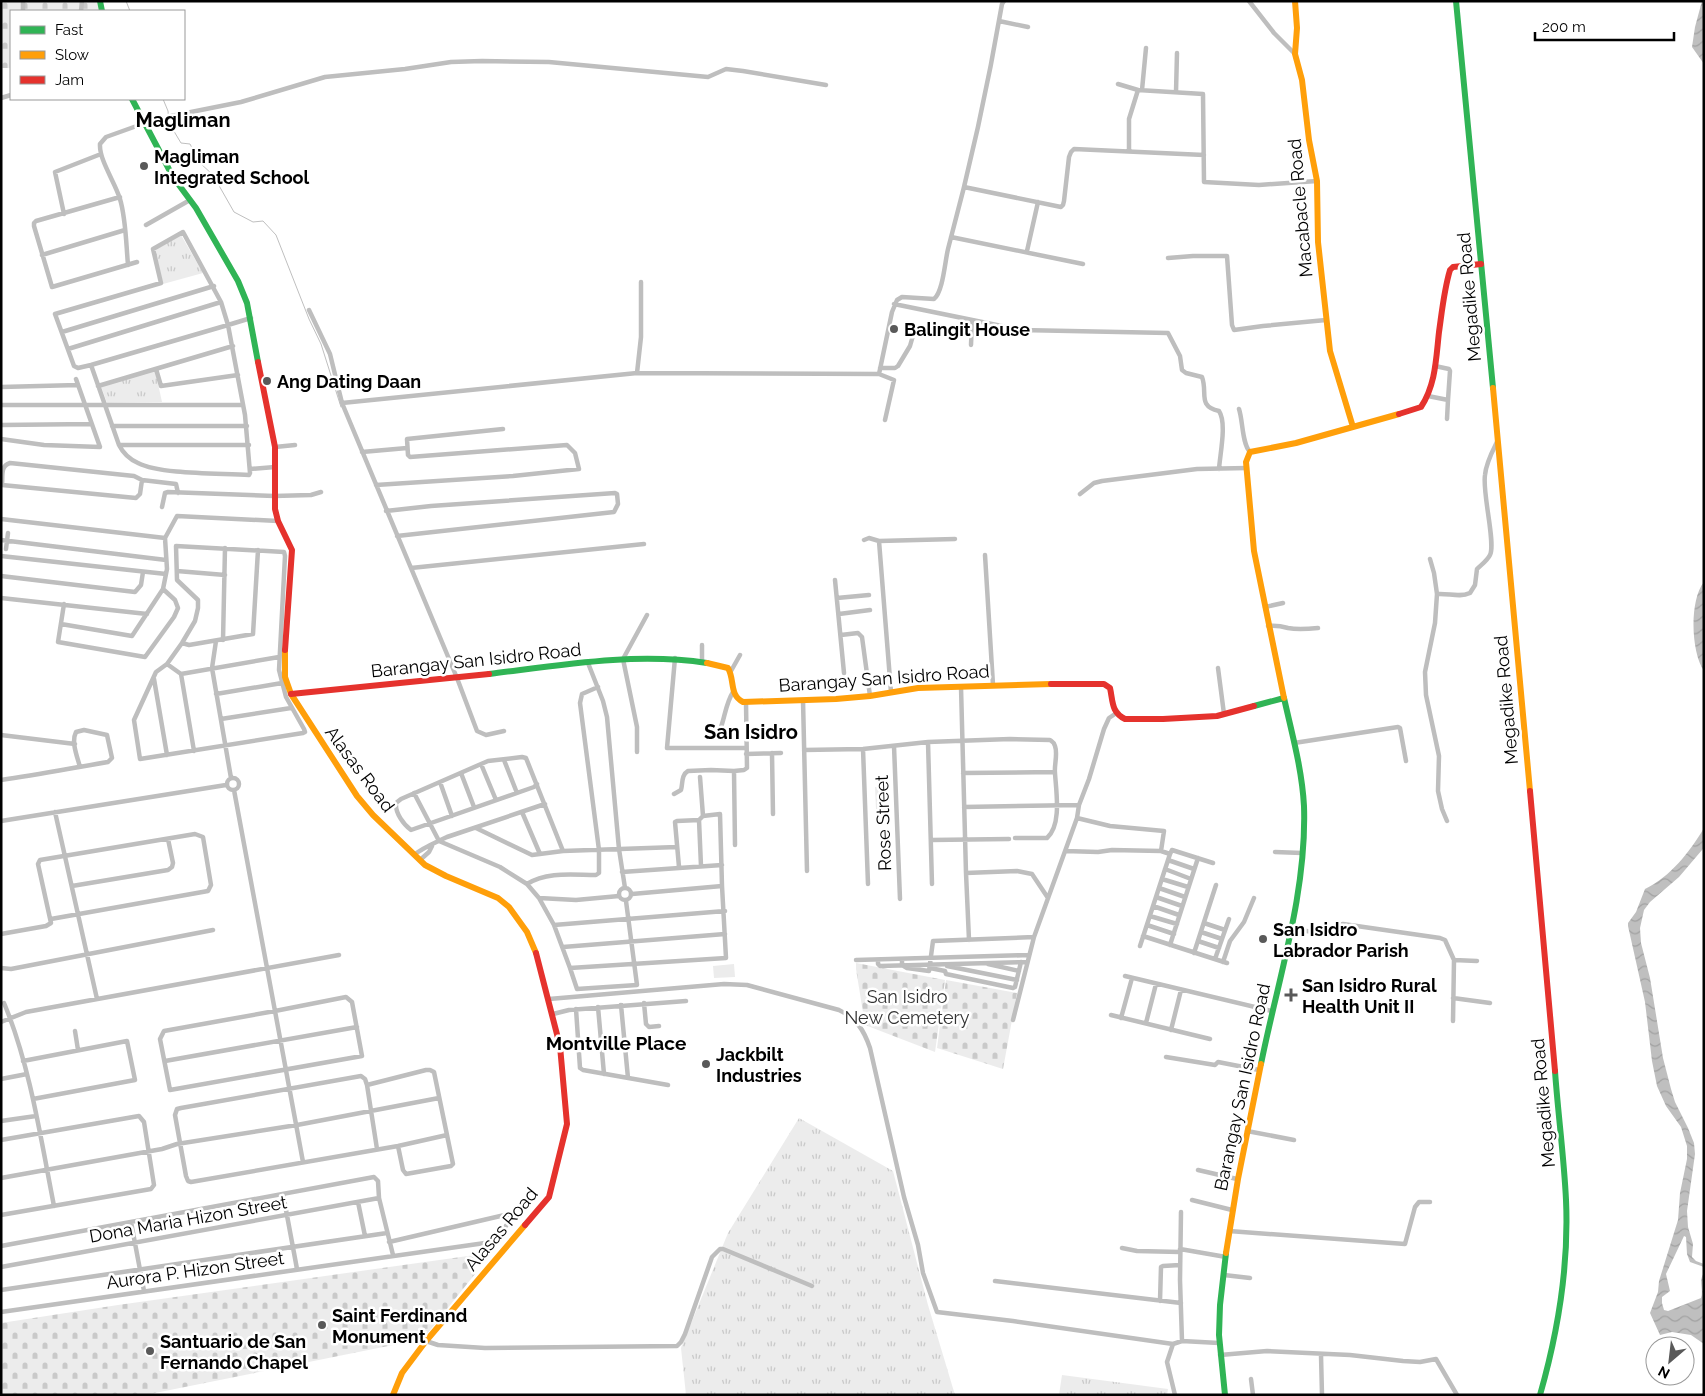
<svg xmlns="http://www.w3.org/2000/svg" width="1705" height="1396" font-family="Raleway,sans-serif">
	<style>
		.grass { fill: url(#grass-tufts) }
		.cemetery { fill: url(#cemetery-stones) }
		.pitch { fill: #ececec }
		.water { fill: url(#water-waves) }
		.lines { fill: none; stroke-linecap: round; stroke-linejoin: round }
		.stream { stroke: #bfbfbf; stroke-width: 1 }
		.street { stroke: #bebebe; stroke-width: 4.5 }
		.fast { stroke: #30b455; stroke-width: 6 }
		.slow { stroke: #ff9f0a; stroke-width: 6 }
		.jam { stroke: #e5322d; stroke-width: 6 }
		.poi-dot { fill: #595959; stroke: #fff; stroke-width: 2 }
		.labels { text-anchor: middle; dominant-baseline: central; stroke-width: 5; stroke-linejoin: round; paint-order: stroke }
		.poi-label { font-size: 18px; font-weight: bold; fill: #000; stroke: #fff; text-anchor: start }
		.street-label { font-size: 18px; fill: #000; stroke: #fff }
		.park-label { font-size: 18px; fill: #333; stroke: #fff }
		.neighbourhood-label { font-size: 19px; font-weight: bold; fill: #000; stroke: #fff }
		.quarter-label { font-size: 20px; font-weight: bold; fill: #000; stroke: #fff }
	</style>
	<defs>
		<pattern id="grass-tufts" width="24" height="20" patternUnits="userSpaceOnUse" patternTransform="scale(1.25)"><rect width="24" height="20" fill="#ececec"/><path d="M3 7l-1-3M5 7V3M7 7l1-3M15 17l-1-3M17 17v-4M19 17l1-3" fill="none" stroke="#c9c9c9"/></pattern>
		<pattern id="cemetery-stones" width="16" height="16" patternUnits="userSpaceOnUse" patternTransform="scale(1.25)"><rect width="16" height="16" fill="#ececec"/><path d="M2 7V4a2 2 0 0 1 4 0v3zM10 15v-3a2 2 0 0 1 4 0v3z" fill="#c9c9c9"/></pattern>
		<pattern id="water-waves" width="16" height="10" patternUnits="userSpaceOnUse" patternTransform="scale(1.25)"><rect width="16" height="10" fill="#bfbfbf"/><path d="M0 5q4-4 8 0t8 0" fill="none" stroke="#a2a2a2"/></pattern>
	</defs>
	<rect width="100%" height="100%" fill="#fff"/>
	<path class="grass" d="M181,235L203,273L163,284L155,250Z
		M155,370L162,402L107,403L101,386Z
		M799,1118L893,1171L928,1305L955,1395H686L681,1348L728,1233Z
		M1062,1375L1168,1389L1167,1395H1059Z"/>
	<path class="cemetery" d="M1,1H100L102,11H11V68H1Z
		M856,963L945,980L935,1052L865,1025L856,969Z
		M946,980L1017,993L1003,1069L937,1048Z
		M475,1255L473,1264L475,1274L423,1339L145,1395H1V1323L118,1305Z"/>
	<path class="pitch" d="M887,786L888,808L876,809L875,787Z
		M734,964L735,977L714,978L713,966Z"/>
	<path class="water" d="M1702,1H1704V64L1692,47L1695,27Z
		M1704,582V671C1691,653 1689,600 1704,582Z
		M1704,828V848L1702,850L1679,877L1650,902L1644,910L1640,928L1641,943L1650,978L1663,1058L1671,1089L1675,1102L1688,1128L1694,1143L1695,1154L1687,1211L1688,1227L1693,1244L1692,1257L1696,1261L1704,1264V1267L1690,1262L1687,1254L1686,1237L1684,1236L1666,1274L1670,1291L1662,1297V1303L1664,1310L1668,1311L1701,1298C1704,1290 1698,1280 1704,1273V1344L1691,1335L1672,1332L1660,1335L1650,1313L1658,1292L1659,1281L1678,1220L1680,1193L1687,1159V1146L1681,1127L1666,1106L1657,1086L1652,1061L1645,1002L1628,926V923L1636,912L1645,889C1671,876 1689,853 1704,828Z"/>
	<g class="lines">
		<path class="stream" d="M126,1L130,11
			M163,99L168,111L169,123L181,143L190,144L200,163L213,175L234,212L253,222L263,221L276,235L309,319L321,344L341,407"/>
		<path class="street" d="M1249,1L1274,33L1295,54
			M23,11V1
			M81,11L82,1
			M999,21L1028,27
			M1118,84L1138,90L1203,94L1204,182L1259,185L1317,181
			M1142,90L1146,48
			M1176,92L1177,53
			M1,98L11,95
			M146,125L171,116L241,102L325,77L405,69L451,62L482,61L549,62L708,77L726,69L743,71L826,85
			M1129,151V119L1138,90
			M964,187L1061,207L1063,205L1064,201L1069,157L1071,152L1074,149L1204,155
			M120,197L36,221L34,223V226L52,287L137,262
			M64,214L55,172L101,154
			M146,225L190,200
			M951,237L1083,264
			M1027,251L1038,202
			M42,255L125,230
			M1168,258L1193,256H1227L1232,325L1234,330L1263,326L1326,320
			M128,265C126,243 126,219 120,199C115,182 99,160 100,144L106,137L145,123
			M894,304L1021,330L1168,333L1180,356L1182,370L1186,373L1202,377C1208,393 1197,406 1219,411C1227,423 1220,454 1219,469
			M309,310L330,354L342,403L457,678L477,731L486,735L504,731
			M62,332L214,286
			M971,345L972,320
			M68,349L221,302
			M91,365L119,445C123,453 129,459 138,463C162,475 220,473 249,475L250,473L245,415L228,325L221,302L183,232L153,249L161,283L55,314L74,366L78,368L91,365L228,325L251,318
			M880,368H895L898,366L910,346L914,332L920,327
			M156,369L161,386L238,375
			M637,373L641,337V282
			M879,374L894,380L885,420
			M98,386L233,346
			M1,387L78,385
			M1428,396L1448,400L1450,371L1449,369L1435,366
			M342,403L637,373L879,374L892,312L897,300L902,297L934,299C943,292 945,261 948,249C970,168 988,86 1002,4L1004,1
			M1,405H243
			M1239,409C1243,421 1242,444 1250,452
			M1447,419L1448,400
			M1,425L92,424
			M112,426H247
			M1,439L44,445L100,447L76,379
			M119,445H249
			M275,447L295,445
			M362,452L407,448
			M250,469L275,467
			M142,480L140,494L136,498L2,485C3,476 0,466 10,463L134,476L142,480L176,484L178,493
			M376,485L513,476L579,469L575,453L567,445L410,457L408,455L407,439L503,429
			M1080,494L1094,483L1102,481L1197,469L1247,468
			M162,507L165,493L168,492L274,496L311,495L321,492
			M386,511L431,506L615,493L617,494L618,504L614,512L397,536
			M1,519L165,538L177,516L278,521
			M1,540L166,560
			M864,540L869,538L879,541L955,539
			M879,541L891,692
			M176,546L284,552L285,556L279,670L286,697L304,729L305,732L303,733L140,759L134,720L156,672L167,664L182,643L195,621L198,608V600L177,580Z
			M6,549L8,533
			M985,555L993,685
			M1,556L166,574
			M1430,559L1434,573L1437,594L1435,623L1425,672L1426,695L1439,756L1438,791L1442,809L1447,821
			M411,568L644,544
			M177,571L225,575
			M1,576L135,592L141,585L143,572
			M835,580L844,673
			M1437,594C1449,593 1459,598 1470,593L1475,585L1477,569C1481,565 1487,561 1490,555C1496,543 1482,493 1485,475C1486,463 1492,452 1497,442
			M1,598L147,614
			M837,598L869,595
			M64,604L58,642L145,657L174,617L178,608L175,600L163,589
			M1265,607L1283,603
			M839,614L870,610
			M61,624L132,636L163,589L167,569L165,538
			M1268,626C1276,625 1281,626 1288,628C1298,630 1308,629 1318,628
			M841,635L858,633L862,637L870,696
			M223,640L225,548
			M216,641L212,668L231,778
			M182,643L189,645L253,634L258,550
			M675,658L667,748H746
			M702,662V645
			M588,663L603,701L607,717L619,849L625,888
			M167,664L181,674L194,751
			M1218,668L1224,714
			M731,671L740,655
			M181,674L279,657
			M154,679L167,755
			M961,687L966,873L969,940
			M216,694L282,683
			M803,700L807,871
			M221,719L291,708
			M721,727C725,716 726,703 733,692
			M1,735L75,744
			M928,742L932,884
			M1294,743L1398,727L1400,728L1406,761
			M894,746L900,899
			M863,749L868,884
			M804,750L863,749L928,742L1010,739L1050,740C1053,742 1054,742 1055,746C1058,754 1054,765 1055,773C1056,791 1062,825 1047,838H1015
			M637,752V727L623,659L647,615
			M772,753L773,814
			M746,754L781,753
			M504,760L517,793
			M481,764L496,800
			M734,771L735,845
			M461,773L474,807
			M963,773L1055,772
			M700,777L703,816L699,820L701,866
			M227 784a6 6 0 1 1 12 0a6 6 0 1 1-12 0Z
			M1,780C37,775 72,768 108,762L112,758L107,735L84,730L76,732C71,742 77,756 80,767
			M440,782L452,816
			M537,784L534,787L411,830C404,825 395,813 396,803L401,799L488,761L522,757L526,758L563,851
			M234,790L303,1162
			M414,793L439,841L500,867L527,884L539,898L576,900L619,896
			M674,794L681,790C683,783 681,775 688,771L711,770L734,771L744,770L747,768L746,702
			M964,807L1079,805
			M55,812L97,999
			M522,812L540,854
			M1077,818L1110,826L1164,831L1161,851
			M1,821L226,785
			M476,828L532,855L563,851L677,847
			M931,840L1009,839
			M1065,851L1098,852L1112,850L1161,851L1170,854L1172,850L1213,863
			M1275,852L1302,853
			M414,855C424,847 435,843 447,837L545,804
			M420,860L429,852L432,846
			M1168,860L1194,869
			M679,867L675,822L677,821L699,820
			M1165,869L1191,879
			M622,872L722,865
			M966,873L1017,871L1032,874L1048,898
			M1162,879L1188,887
			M527,884C547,871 574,875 596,875L599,873V850L580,703L582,694L598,687
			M72,886L168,870L172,867L173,863L168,839
			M619 894a6 6 0 1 1 12 0a6 6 0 1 1-12 0Z
			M1159,888L1185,897
			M632,894L722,886
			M1156,897L1182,906
			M539,898L554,925L570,968L726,958L722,886L720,814L703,816
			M1153,906L1179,915
			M1150,916L1177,924
			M1204,923L1225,930
			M554,925L725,911
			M1147,925L1174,934
			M1292,929L1335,935L1340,925L1343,924L1440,938L1445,940L1454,960L1453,1021
			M1201,932L1222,939
			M1,934L46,926L51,923L38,864L40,860L195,834L203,837L211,885L208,891L51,919
			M1143,936L1227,963
			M1198,941L1219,948
			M1170,945L1198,858
			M1140,946L1170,854
			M563,947L725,934
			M1194,953L1216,885
			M902,959V965L907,968L929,971L933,941L1034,937
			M1215,959L1229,919
			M856,960L1029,955
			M878,960V964L880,966L1027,962
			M1454,960L1477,961
			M1223,962L1230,941L1244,922L1254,898
			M988,964L1019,971
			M947,966L1017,980
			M1,968L11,969L213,930
			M570,968L577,989L637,985L626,901
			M930,968L945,971L946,974L1013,988L1015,987L1021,962
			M1125,976L1272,1011
			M346,997L352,1002L362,1056L170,1090L160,1039L164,1031L275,1011Z
			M1453,998L1490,1003
			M549,999L724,984L747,985L839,1010C856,1018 864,1030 870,1048L904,1197L918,1245L923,1273L937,1312L1013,1321L1173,1344L1182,1341L1219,1343
			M4,1003C30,1065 41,1140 54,1206
			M644,1003L646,1024L649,1027L659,1026
			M621,1005L628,1078
			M598,1007L604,1074
			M576,1009L580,1068L583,1070L668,1085
			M553,1014L569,1010L686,1001
			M1111,1015L1210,1039
			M1121,1018L1132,978
			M1013,1020L1034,937L1077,818L1079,805L1089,779L1104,729L1109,718L1115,714
			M1,1022L26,1012L339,955
			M1146,1023L1156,984
			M1171,1030L1181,990
			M75,1031L78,1050
			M1166,1057L1215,1065L1218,1062L1259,1070
			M23,1061L127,1041L135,1080L33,1099
			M165,1061L357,1027
			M1,1079L27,1074
			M367,1085L426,1070H430L434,1072L447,1135L398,1146L191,1182L188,1181L186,1176L175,1115L177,1109L181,1108L361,1076L365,1079L367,1085L377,1149
			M1,1121L36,1116
			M1247,1131L1294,1140
			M1,1140L139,1116L144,1122L154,1185L151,1189L1,1215
			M398,1146L403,1170L406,1174L451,1166L453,1164L447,1135
			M1198,1170L1237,1179
			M1,1178L162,1149L177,1144L297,1125L439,1098
			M283,1194L297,1269
			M1192,1200L1232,1210
			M358,1202L365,1236
			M1181,1212L1180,1280L1182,1341
			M131,1222L144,1291
			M1229,1231L1405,1244L1415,1207L1419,1202H1430
			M1,1246L374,1177L378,1181L379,1198L393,1255
			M1122,1248L1137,1251L1180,1252
			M1180,1249L1226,1257
			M1,1267L379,1198
			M1224,1275L1250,1278
			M995,1281L1181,1303
			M1,1290L387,1233
			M1160,1301L1161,1267L1163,1266L1180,1265
			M1,1312L492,1242L495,1240L512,1218L511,1216L509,1214L389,1242
			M426,1341L438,1345L485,1348L677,1346L681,1342L685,1334L712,1257L720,1249H723L812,1286
			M1173,1344L1167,1362L1175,1395
			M1220,1355L1267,1351L1350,1355L1403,1361L1420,1362L1436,1359L1457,1395
			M1321,1355L1322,1395
			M1251,1379L1253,1395"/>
		<path class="fast" d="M100,1L102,11
			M1456,1L1493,388
			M132,99L173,177L196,208L238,281L247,303L258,362
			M489,674C561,665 635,652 707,663
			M1254,706L1284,698C1292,734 1302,769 1304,806C1307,893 1278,979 1261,1064
			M1225,1395L1219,1335L1220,1305L1226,1253
			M1540,1395C1558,1332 1569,1266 1566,1200C1564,1157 1558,1114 1555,1071"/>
		<path class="slow" d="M1295,1L1297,28L1295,54L1302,80L1309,140L1317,181L1318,242L1330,351L1353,427
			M1493,388L1530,791
			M285,650V677L291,694L357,796L373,815L425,865L446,876L498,898L509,907L527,932L536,953
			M707,663L728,668C735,680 729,695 743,702L836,699L870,696L918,688L1051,684
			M1284,698L1254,551L1246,462L1250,452L1296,443L1399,414
			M1226,1253L1238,1179L1261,1064
			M393,1395L402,1373L426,1341L525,1225"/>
		<path class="jam" d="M258,362L275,447V509L278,521L292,550L285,650
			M1399,414L1421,407C1436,384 1436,358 1439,332C1442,311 1444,290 1450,270L1453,267L1481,264
			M1051,684H1104L1110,688C1113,701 1111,712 1125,719H1163L1217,716L1254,706
			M291,694L489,674
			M1530,791L1555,1071
			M525,1225L549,1197L567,1124L560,1046L536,953"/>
	</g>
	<g class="poi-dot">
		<circle cx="144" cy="166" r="5"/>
		<circle cx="894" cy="329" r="5"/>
		<circle cx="267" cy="381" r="5"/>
		<circle cx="1263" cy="939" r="5"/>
		<path d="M1288.5 987.5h5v5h5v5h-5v5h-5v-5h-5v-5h5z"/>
		<circle cx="706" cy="1064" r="5"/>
		<circle cx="322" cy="1325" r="5"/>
		<circle cx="150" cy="1351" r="5"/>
	</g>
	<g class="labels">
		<g class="poi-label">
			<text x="154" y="156">Magliman<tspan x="154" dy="21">Integrated School</tspan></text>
			<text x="904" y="329">Balingit House</text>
			<text x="277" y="381">Ang Dating Daan</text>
			<text x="1273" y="929">San Isidro<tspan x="1273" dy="21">Labrador Parish</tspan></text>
			<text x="1302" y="985">San Isidro Rural<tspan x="1302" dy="21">Health Unit II</tspan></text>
			<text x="716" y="1054">Jackbilt<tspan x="716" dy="21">Industries</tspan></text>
			<text x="332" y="1315">Saint Ferdinand<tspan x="332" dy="21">Monument</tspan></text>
			<text x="160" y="1341">Santuario de San<tspan x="160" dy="21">Fernando Chapel</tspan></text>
		</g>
		<g class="street-label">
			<text transform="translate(1300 208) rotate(-95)">Macabacle Road</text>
			<text transform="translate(1469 297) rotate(-95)">Megadike Road</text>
			<text transform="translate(476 660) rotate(-6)">Barangay San Isidro Road</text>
			<text transform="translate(884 678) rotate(-4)">Barangay San Isidro Road</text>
			<text transform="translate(1506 700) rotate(-95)">Megadike Road</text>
			<text transform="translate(360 769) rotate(53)">Alasas Road</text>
			<text transform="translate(883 823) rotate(-92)">Rose Street</text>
			<text transform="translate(1242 1087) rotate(-78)">Barangay San Isidro Road</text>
			<text transform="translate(1543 1103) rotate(-95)">Megadike Road</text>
			<text transform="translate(188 1219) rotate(-10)">Dona Maria Hizon Street</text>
			<text transform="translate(501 1229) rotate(-50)">Alasas Road</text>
			<text transform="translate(195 1270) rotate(-8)">Aurora P. Hizon Street</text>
		</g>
		<g class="park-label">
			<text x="907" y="996">San Isidro<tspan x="907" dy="21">New Cemetery</tspan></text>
		</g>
		<g class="neighbourhood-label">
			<text x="616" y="1043">Montville Place</text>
		</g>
		<g class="quarter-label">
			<text x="183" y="120">Magliman</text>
			<text x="751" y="732">San Isidro</text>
		</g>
	</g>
	<rect width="1705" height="1396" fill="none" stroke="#000000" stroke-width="5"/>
	<rect x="10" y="10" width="175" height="90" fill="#ffffff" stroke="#999999"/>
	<rect x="20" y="26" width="25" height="8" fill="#30b455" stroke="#999999"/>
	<text x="55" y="35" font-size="15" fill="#000000">Fast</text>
	<rect x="20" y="51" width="25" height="8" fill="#ff9f0a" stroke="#999999"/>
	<text x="55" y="60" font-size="15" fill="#000000">Slow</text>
	<rect x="20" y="76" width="25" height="8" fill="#e5322d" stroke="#999999"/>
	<text x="55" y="85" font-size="15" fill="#000000">Jam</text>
	<g transform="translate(1670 1361) rotate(208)"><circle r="24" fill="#ffffff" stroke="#999999"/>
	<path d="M0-4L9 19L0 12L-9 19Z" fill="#595959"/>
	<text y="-8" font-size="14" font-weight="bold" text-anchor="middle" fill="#000000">N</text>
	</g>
	<path d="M1535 32v8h139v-8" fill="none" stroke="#000000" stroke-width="2.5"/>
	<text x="1542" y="32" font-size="15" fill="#000000" stroke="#ffffff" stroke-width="4" paint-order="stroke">200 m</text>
</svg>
